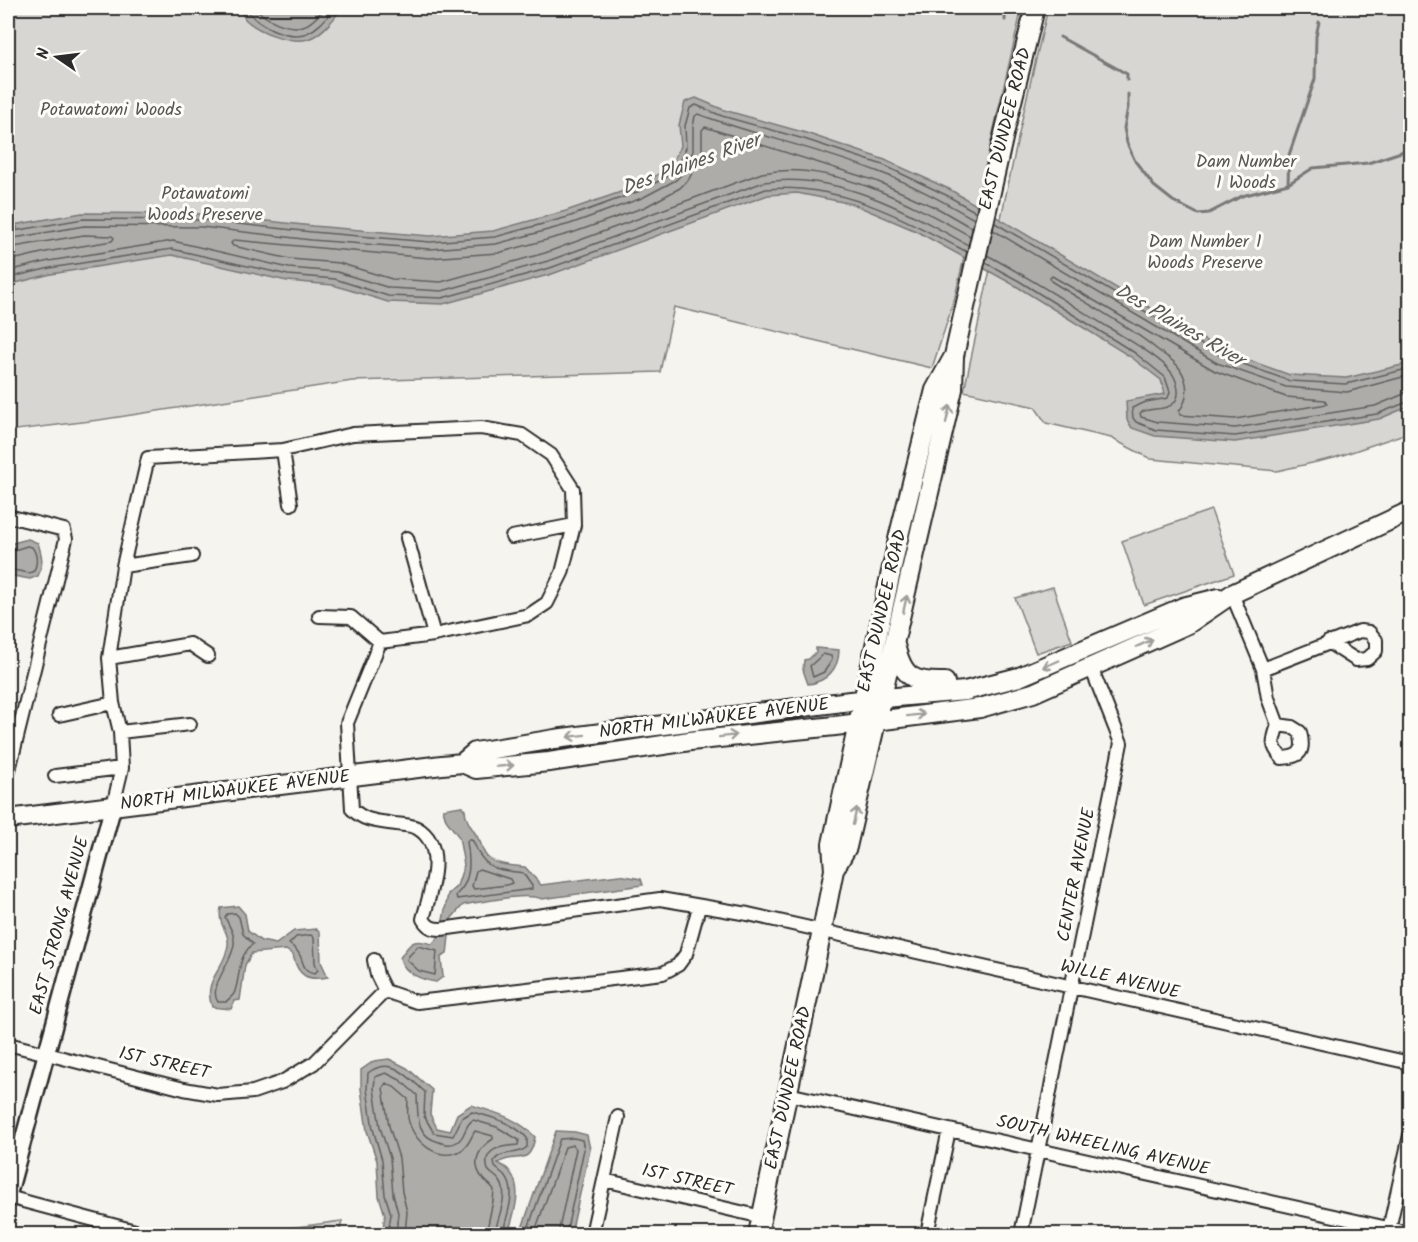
<svg xmlns="http://www.w3.org/2000/svg" width="1418" height="1242" font-family="Kalam,sans-serif">
	<style>
		.green { fill: #d7d6d2; stroke: #81807e; stroke-width: 1.5 }
		.water { fill: #adaca9; stroke: #797877; stroke-width: 1.5 }
		.lines { fill: none; stroke-linecap: round; stroke-linejoin: round }
		.shore { stroke: #5f5f5d; stroke-width: 1.5 }
		.stream { stroke: #797877; stroke-width: 3 }
		.minor-casing { stroke: #2b2b2b; stroke-width: 16 }
		.tertiary-casing { stroke: #2b2b2b; stroke-width: 20 }
		.primary-casing { stroke: #2b2b2b; stroke-width: 22 }
		.minor { stroke: #fdfcf7; stroke-width: 12 }
		.tertiary { stroke: #fdfcf7; stroke-width: 15 }
		.primary { stroke: #fdfcf7; stroke-width: 18 }
		.oneway { stroke: #9e9e9b }
		.labels { text-anchor: middle; dominant-baseline: central; stroke-width: 6; stroke-linejoin: round; paint-order: stroke }
		.park-label { font-size: 18px; fill: #565655; stroke: #fdfcf7 }
		.street-label { font-size: 18px; fill: #2b2b2b; stroke: #fdfcf7 }
		.water-label { font-size: 20px; font-style: italic; fill: #585857; stroke: #fdfcf7 }
	</style>
	<rect width="100%" height="100%" fill="#f5f4ef"/>
	<filter id="ink" filterUnits="userSpaceOnUse"><feTurbulence type="fractalNoise" baseFrequency=".0167" numOctaves="2"/><feDisplacementMap in="SourceGraphic" scale="12" xChannelSelector="R" yChannelSelector="G"/><feConvolveMatrix kernelMatrix="1 2 1 2 8 2 1 2 1" color-interpolation-filters="sRGB"/></filter>
	<g filter="url(#ink)">
		<path class="green" d="M8,8H1022L954,301L932,368L674,307L660,372L352,381L99,420L8,431Z
			M1048,8H1410V432L1334,458L1277,471L1151,459L1111,438L1046,423L1035,407L964,391L1026,101Z
			M1211,510L1234,574L1144,605L1122,541Z
			M1053,587L1072,641L1036,653L1015,598Z
			M342,1221L339,1234H246Z"/>
		<path class="water" d="M239,8H341C335,19 321,35 308,39C291,44 259,32 246,20C243,17 241,11 239,8Z
			M696,98L724,110L806,133L885,160L949,189L1223,351L1290,375L1346,378L1402,365L1410,358V406L1379,419L1235,442L1155,436L1132,428L1127,420L1126,401L1165,394L1161,380L1131,357L1016,286L916,231L853,204L797,193L768,195L552,274L443,304L388,302L333,285L287,281L172,255L51,274L8,285V226L82,213L203,214L313,226L430,236L493,231L566,211L638,186L669,168L681,146L679,125L685,102Z
			M28,539L38,543C42,556 44,563 38,576L30,579L8,575V547L13,543Z
			M816,648L839,650C839,669 826,682 808,684L803,670L804,660L809,659L816,652Z
			M461,806L465,810C466,824 474,829 479,840C482,844 482,850 485,854C491,865 514,866 525,867L541,885L619,875L641,879L643,885L542,899C525,892 483,902 463,905L451,919L447,954L441,957L443,977L436,982C422,980 403,973 400,958C410,942 414,938 432,944L440,936L448,894L457,886L464,865L459,837L446,820L443,809Z
			M238,906L245,914L248,931L261,941L276,944L294,931L317,929L320,932L321,962L328,977C308,981 298,977 293,955L286,950L252,953L245,965L240,1000L234,1001L231,1009L212,1007C202,979 225,970 228,945C230,930 217,927 221,908Z
			M389,1059L407,1068L432,1090L430,1114L437,1128L450,1131L457,1114L471,1105C494,1112 518,1118 535,1137C529,1169 517,1151 498,1163C502,1165 508,1168 510,1172C524,1189 513,1216 508,1234H382L385,1215L379,1196L377,1161L367,1131L361,1089V1070L374,1061Z
			M556,1131L575,1132L587,1135L590,1149L571,1234H520Z"/>
		<g class="lines">
			<path class="shore" d="M246,8C255,25 288,40 307,33C319,28 327,17 335,8
				M255,8C265,19 287,30 303,26C312,24 319,14 325,8
				M995,223L1221,356L1290,381L1346,384L1403,370L1410,366
				M993,230L1217,363L1286,387L1347,392L1410,375
				M8,232L83,219L202,220L312,232L430,242L495,237L568,217L640,191L672,174L686,148L685,126L690,108L696,105L722,116L804,139L883,165L946,195L976,212
				M970,236C912,204 830,159 762,173L545,253L441,282L392,279L339,263L290,259L233,246L231,243L234,240L429,258L498,253L572,233L645,207L680,188L689,179L702,154V130L705,127L876,181L939,209L972,228
				M8,239L84,226L202,227L311,240L430,249L496,244L570,224L642,198L676,180L681,175L693,151V127L695,116L698,114C757,136 820,149 879,172C912,184 944,202 974,219
				M8,248L84,235L112,236L114,238L112,241L46,252L8,261
				M987,255C1030,278 1070,304 1111,329C1127,339 1161,358 1171,372C1176,378 1180,391 1177,398C1171,413 1150,406 1140,413L1141,417L1158,422L1235,428L1375,406L1404,394L1410,393
				M986,263L1019,281L1135,353L1165,377L1170,392L1168,398L1146,402L1132,408L1133,418L1136,422L1156,430L1235,436L1377,414L1410,401
				M8,271L49,261L173,241L289,268L337,272L390,288L442,291L548,261L764,182C837,171 907,211 968,245
				M1052,276L1215,371L1286,397L1325,400L1327,404L1235,419L1180,415L1179,411C1189,399 1189,383 1180,369C1175,361 1166,356 1159,351C1126,324 1087,304 1051,281L1050,278Z
				M8,278L50,268L172,249L288,275L335,279L388,296L442,298L550,268L766,189C839,182 905,219 967,252
				M8,552L27,546L32,547C37,554 38,562 34,571L29,573L8,569
				M823,654L831,656L832,660L824,672L813,677L810,666Z
				M469,839L473,841C484,870 495,869 523,873L532,886V889L457,899L456,895C472,881 470,861 467,842Z
				M479,869L510,879L512,883L507,885L474,889L472,886L476,871Z
				M235,913L239,917L243,934L253,944C237,957 241,973 235,991C234,996 229,998 226,1002H218C207,987 233,962 234,944C235,934 229,926 225,917L227,914Z
				M311,935L314,938L315,963L318,970L315,973C299,970 305,959 297,951C295,948 292,946 289,944L296,937Z
				M418,946L437,951L435,975L419,971L407,960L408,957Z
				M388,1234L391,1214L385,1195L382,1160L373,1129L367,1089L368,1073C391,1055 408,1077 425,1092L424,1116L434,1133L453,1136L462,1118L472,1112C492,1117 514,1123 527,1138V1147C517,1157 502,1149 494,1161L495,1167C498,1170 503,1173 506,1177C518,1193 505,1217 503,1234
				M396,1234L398,1213L393,1194L390,1158L380,1127L374,1089L375,1077L386,1073L400,1080L417,1095C418,1114 415,1136 439,1142C445,1144 451,1146 457,1142C466,1137 464,1125 473,1120L497,1127L519,1140L518,1145C502,1146 481,1148 488,1170C491,1174 496,1176 499,1180C511,1194 496,1219 495,1234
				M405,1234L407,1212L402,1192L399,1158L389,1126L383,1088L386,1083L394,1087L408,1099C408,1105 407,1112 408,1118C412,1141 439,1164 462,1150C469,1145 471,1137 475,1131L493,1136V1139C480,1147 471,1161 481,1176C485,1182 491,1184 494,1190L493,1201L486,1234
				M526,1234L560,1139L574,1138L582,1140L584,1149L566,1234
				M534,1234L565,1147L573,1145L576,1149L558,1234"/>
			<path class="stream" d="M1005,8V20
				M1060,37L1127,74V80
				M1128,94V107L1124,128L1127,143L1135,161L1154,186L1173,201L1198,214L1209,213L1242,196L1288,184L1313,168L1368,163L1410,149
				M1288,184L1289,155L1315,79L1316,36L1319,22
				M8,212L17,229"/>
			<defs>
				<path id="minor" d="M283,450L291,504
					M8,516L64,530L66,539L8,774
					M512,537L574,525
					M407,538L434,635
					M123,566L192,556
					M1232,594L1263,669L1268,698L1278,725
					M319,616L351,617L380,642
					M109,658L190,644L208,656
					M1263,669L1360,631L1369,632L1376,640V651L1367,659L1356,660L1328,642
					M59,715L113,703
					M1278,725L1292,727L1300,732C1305,751 1301,757 1282,758C1270,745 1273,740 1278,725Z
					M120,732L190,724
					M55,776L122,768
					M113,806L122,768L120,732L113,703L109,658L123,566L148,458L283,450L353,434L481,428L522,435L551,455L573,489L574,525L562,573L547,603L529,615L434,635L380,642L347,723L352,809C363,820 374,821 389,823C398,825 410,824 417,828C448,846 430,892 423,919C428,927 432,929 441,929L660,899L748,914L1410,1063
					M374,960L377,975L385,991L417,1002L663,973L678,965L686,954L699,907
					M8,1044L184,1089L218,1095L253,1092L282,1082L314,1063L385,991
					M788,1094L1410,1233
					M604,1180L762,1217
					M8,1197L139,1232
					M592,1234L618,1117
					M927,1234L949,1130
					M1021,1234L1121,743L1091,667
					M1388,1234L1410,1135"/>
				<path id="tertiary" d="M8,1196L113,806"/>
				<path id="primary" d="M895,645C903,677 912,683 945,682
					M462,763L475,752L555,739L850,701L965,691L1019,677L1183,607L1219,598
					M8,819L442,765L462,763L476,769L549,762L690,741L835,726L980,708L1033,693L1188,624L1232,594L1410,511
					M834,870L847,847L953,389L954,356L1004,134L1035,8
					M758,1234L822,931L834,870L832,844L899,535L935,390L954,356"/>
			</defs>
			<use href="#minor" class="minor-casing"/>
			<use href="#tertiary" class="tertiary-casing"/>
			<use href="#primary" class="primary-casing"/>
			<use href="#minor" class="minor"/>
			<use href="#tertiary" class="tertiary"/>
			<use href="#primary" class="primary"/>
		</g>
		<defs><path id="oneway-shaft" d="M-6 0H5M1.5-3L5.5 0L1.5 3" fill="none" stroke-width="1.6" stroke-linecap="round" stroke-linejoin="round" transform="scale(1.5)"/></defs>
		<g class="oneway">
			<use href="#oneway-shaft" transform="translate(948 414) rotate(-77)"/>
			<use href="#oneway-shaft" transform="translate(905 604) rotate(-77)"/>
			<use href="#oneway-shaft" transform="translate(1145 643) rotate(-24)"/>
			<use href="#oneway-shaft" transform="translate(1051 664) rotate(157)"/>
			<use href="#oneway-shaft" transform="translate(916 715) rotate(-7)"/>
			<use href="#oneway-shaft" transform="translate(576 736) rotate(173)"/>
			<use href="#oneway-shaft" transform="translate(728 736) rotate(-7)"/>
			<use href="#oneway-shaft" transform="translate(505 766) rotate(-5)"/>
			<use href="#oneway-shaft" transform="translate(855 816) rotate(-77)"/>
		</g>
	</g>
	<g class="labels">
		<g class="park-label">
			<text x="111" y="110">Potawatomi Woods</text>
			<text x="1246" y="162">Dam Number<tspan x="1246" dy="21">1 Woods</tspan></text>
			<text x="205" y="194">Potawatomi<tspan x="205" dy="21">Woods Preserve</tspan></text>
			<text x="1205" y="242">Dam Number 1<tspan x="1205" dy="21">Woods Preserve</tspan></text>
		</g>
		<g class="street-label">
			<text transform="translate(1006 129) rotate(-76)">EAST DUNDEE ROAD</text>
			<text transform="translate(883 611) rotate(-77)">EAST DUNDEE ROAD</text>
			<text transform="translate(714 719) rotate(-7)">NORTH MILWAUKEE AVENUE</text>
			<text transform="translate(235 791) rotate(-7)">NORTH MILWAUKEE AVENUE</text>
			<text transform="translate(1077 875) rotate(-79)">CENTER AVENUE</text>
			<text transform="translate(60 926) rotate(-75)">EAST STRONG AVENUE</text>
			<text transform="translate(1120 980) rotate(13)">WILLE AVENUE</text>
			<text transform="translate(164 1064) rotate(13)">1ST STREET</text>
			<text transform="translate(789 1088) rotate(-78)">EAST DUNDEE ROAD</text>
			<text transform="translate(1103 1146) rotate(13)">SOUTH WHEELING AVENUE</text>
			<text transform="translate(687 1181) rotate(13)">1ST STREET</text>
		</g>
		<g class="water-label">
			<text transform="translate(691 165) rotate(-20)">Des Plaines River</text>
			<text transform="translate(1179 326) rotate(30)">Des Plaines River</text>
		</g>
	</g>
	<rect width="1418" height="1242" fill="none" stroke="#fdfcf7" stroke-width="30"/>
	<rect x="15" y="15" width="1388" height="1212" fill="none" stroke="#2b2b2b" stroke-width="2" filter="url(#ink)"/>
	<g transform="translate(57 57) rotate(284)" stroke="#fdfcf7" stroke-width="4.5" paint-order="stroke">
	<path d="M0-4.5L10 22L0 15L-10 22Z" fill="#2b2b2b"/>
	<text y="-9" font-size="16" font-weight="bold" text-anchor="middle" fill="#2b2b2b">N</text>
	</g>
</svg>
